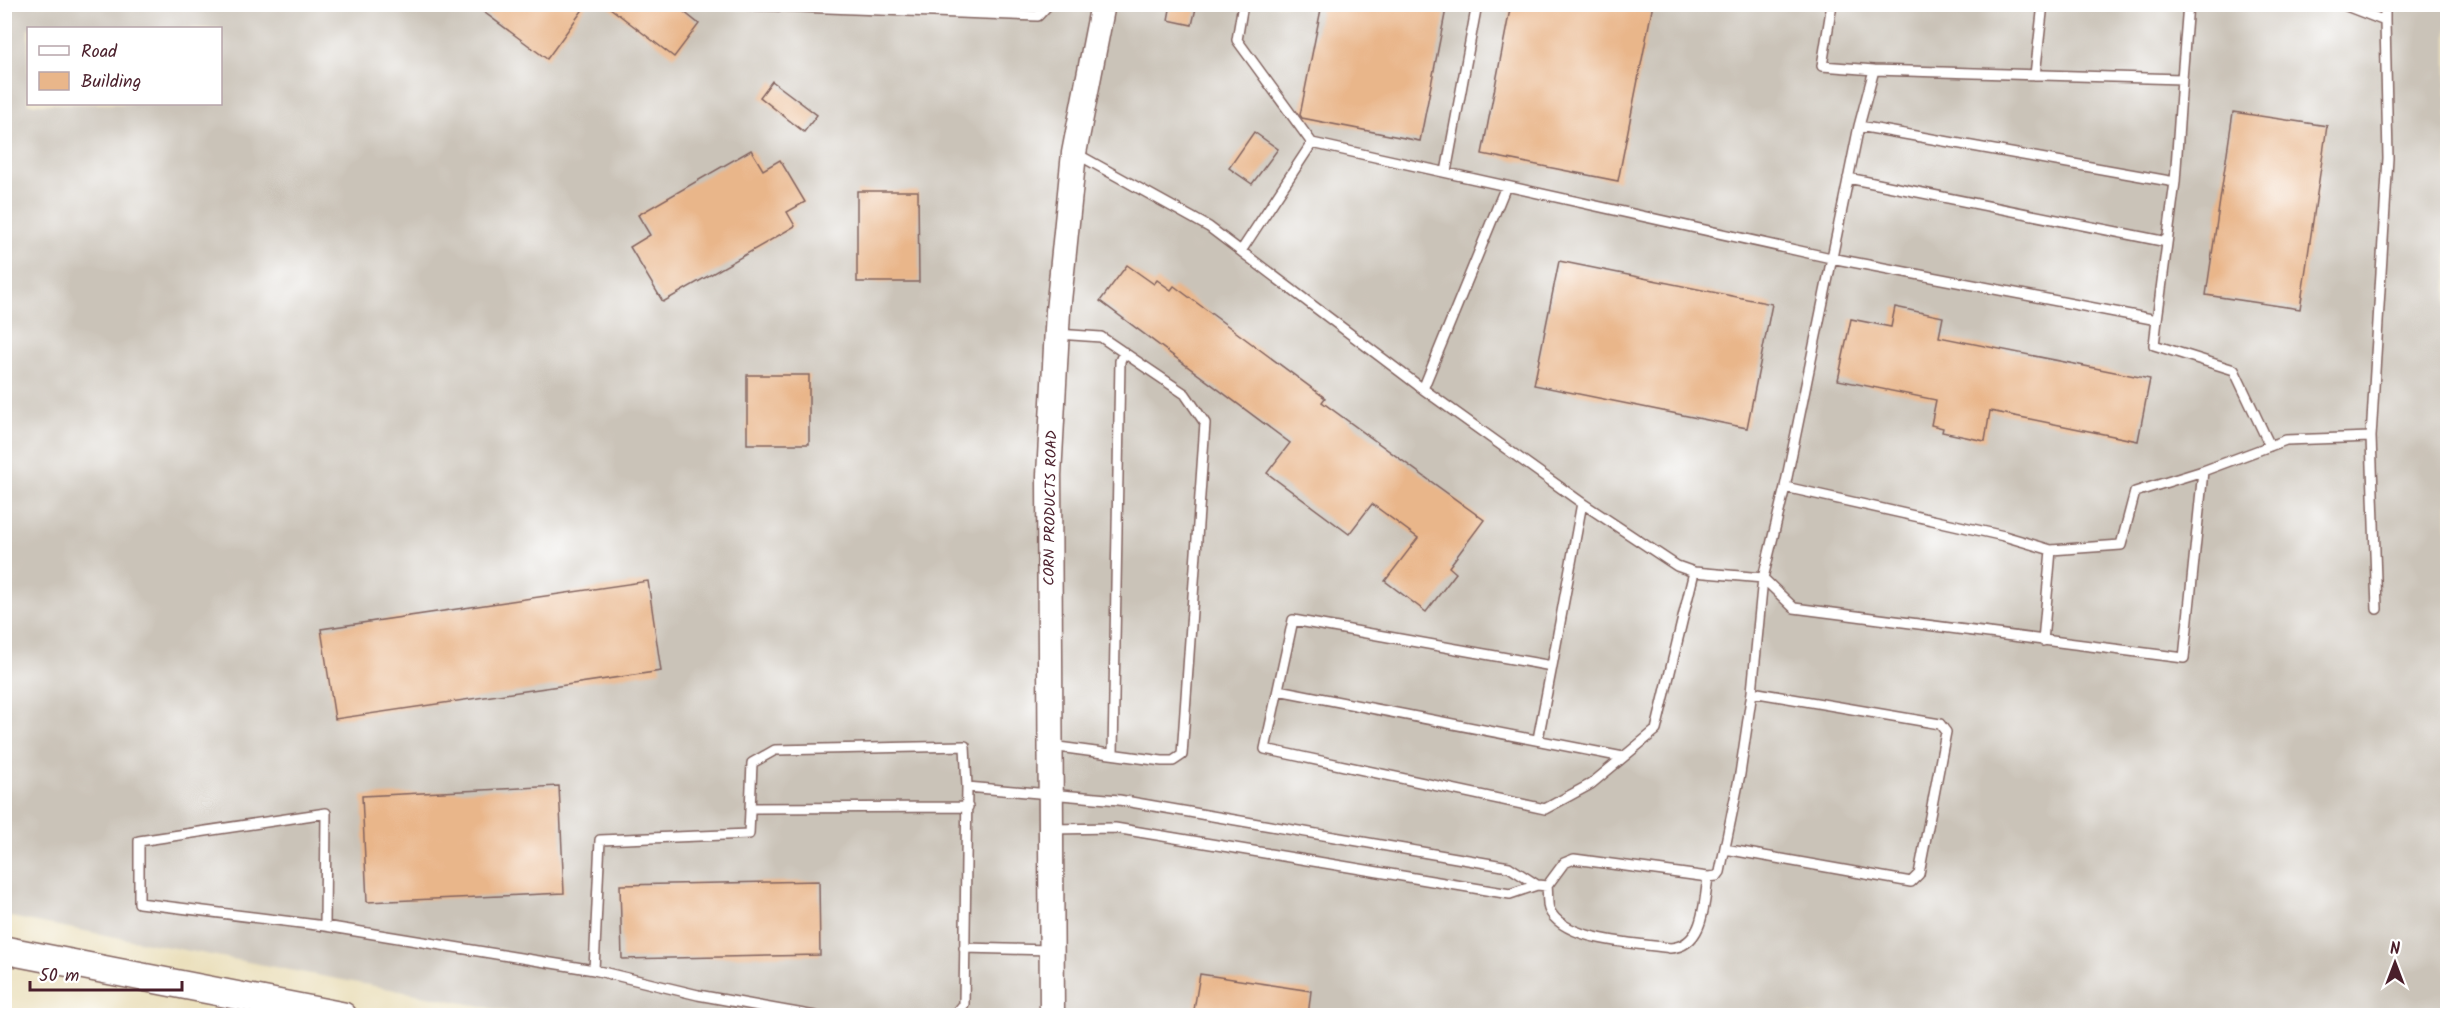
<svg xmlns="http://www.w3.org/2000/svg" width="2452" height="1020" font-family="Kalam,sans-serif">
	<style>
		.industrial { fill: #cac3b8; fill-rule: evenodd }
		.building { fill: #e9b68a }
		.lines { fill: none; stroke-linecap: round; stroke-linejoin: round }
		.service-casing { stroke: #82635e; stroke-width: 12 }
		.tertiary-casing { stroke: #82635e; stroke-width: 27 }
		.secondary-casing { stroke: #82635e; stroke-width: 30 }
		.service { stroke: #fff; stroke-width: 9 }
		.tertiary { stroke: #fff; stroke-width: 24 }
		.secondary { stroke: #fff; stroke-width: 27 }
		.labels { text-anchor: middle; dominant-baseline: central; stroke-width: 6; stroke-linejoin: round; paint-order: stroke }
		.street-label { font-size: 15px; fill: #4a1f2b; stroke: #fff }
	</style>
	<rect width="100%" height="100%" fill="#fff"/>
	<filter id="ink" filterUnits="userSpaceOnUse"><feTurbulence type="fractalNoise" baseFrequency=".0167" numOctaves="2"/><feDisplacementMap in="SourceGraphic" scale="12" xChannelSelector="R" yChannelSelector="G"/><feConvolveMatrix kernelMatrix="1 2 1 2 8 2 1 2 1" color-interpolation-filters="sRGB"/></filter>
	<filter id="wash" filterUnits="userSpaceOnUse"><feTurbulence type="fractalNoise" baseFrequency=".008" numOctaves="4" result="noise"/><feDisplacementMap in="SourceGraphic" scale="24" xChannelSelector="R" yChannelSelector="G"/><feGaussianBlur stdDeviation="1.35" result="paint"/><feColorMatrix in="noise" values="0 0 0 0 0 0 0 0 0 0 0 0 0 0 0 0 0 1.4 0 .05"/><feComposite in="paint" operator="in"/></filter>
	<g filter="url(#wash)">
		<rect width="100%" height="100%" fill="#ebe0bd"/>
		<path class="industrial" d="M4,5H2447V1015L532,1016L5,916ZM28,28H220V104H28Z"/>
		<g id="blocks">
			<path class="building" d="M473,4H587L547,59Z
				M605,4H674L699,24L674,57Z
				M1171,4H1197L1192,25L1168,20Z
				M1322,4H1447L1420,141L1302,118L1300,115Z
				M1511,4H1653L1618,181L1482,154Z
				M772,81L817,115L804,132L760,97Z
				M2233,112L2327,126L2300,309L2206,295Z
				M1254,132L1278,149L1252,184L1229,168Z
				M751,150L763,170L780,160L805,202L787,212L795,226L663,302L630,247L650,235L638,215Z
				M857,191H918L919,282H857Z
				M1559,261L1772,304L1747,428L1534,385Z
				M1127,265L1154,284L1157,280L1171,290L1174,286L1325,398L1322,402L1484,520L1449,567L1456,573L1426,612L1385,581L1418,538L1372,504L1349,534L1267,473L1290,443L1100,301Z
				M1895,307L1943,317L1939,337L2150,379L2138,441L1990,411L1985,441L1942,432L1943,428L1931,425L1936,400L1838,380L1851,319L1891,327Z
				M747,375H809V444H747Z
				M648,581L661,671L335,719L321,629Z
				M559,786L564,893L367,902L362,796Z
				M819,881L820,955L622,959L620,885Z
				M1200,974L1311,991L1308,1016H1193Z"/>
		</g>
	</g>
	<g filter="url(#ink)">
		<use href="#blocks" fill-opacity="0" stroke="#82635e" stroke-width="1.5"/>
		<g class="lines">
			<defs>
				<path id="service" d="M719,4L1038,16L1049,4
					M1243,4L1237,40L1312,143L1831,258L2157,320L2175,182L2182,79
					M1832,4L1822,66L1874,70
					M2385,21V4
					M2035,75L2043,4
					M1859,126L2175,182
					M1077,154L1209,227L1423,389L1582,503L1677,566L1694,572L1763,578L1785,487L1859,126L1874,70L2182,79L2188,4
					M1446,172L1477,4
					M1848,178L2167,242
					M1241,251L1312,143
					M2157,320L2154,345L2234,370L2270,446
					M1423,389L1506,186
					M2371,437L2377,609
					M1785,487L2004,536L2051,550L2043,641
					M1582,503L1552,666L1293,620L1265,749L1545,809L1591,784L1656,730L1694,572
					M2051,550L2121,545L2135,492L2203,471
					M1763,578L1794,608L2184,658L2203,471L2286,440L2371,437L2388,158L2385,21L2341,4
					M1278,690L1623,757
					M1752,692L1763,578
					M1538,739L1552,666
					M1051,746L1162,761H1173L1182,755L1205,423L1185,394L1101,337L1057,334
					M1113,754L1120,361L1124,352
					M751,808L968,807
					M1051,829L1115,828L1510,894L1537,885L1547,886L1564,863L1574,859L1708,877L1717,876L1720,872L1740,774L1752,692L1940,724L1946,732L1919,874L1911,882L1725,849
					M1547,886C1548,892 1547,903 1549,909C1563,942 1639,943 1670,948C1704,946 1704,904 1708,877
					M325,926L326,813L139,841V903L325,926L594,970L698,995L815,1016
					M964,948L1052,950
					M594,970L600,840L749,834L752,763L775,750L965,746L967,787
					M954,1016L964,1004L967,787L1119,800L1509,867L1537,885"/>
				<path id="tertiary" d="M1052,1016L1049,475L1058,311L1074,153L1103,4"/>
				<path id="secondary" d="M4,950L343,1016"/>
			</defs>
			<use href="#service" class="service-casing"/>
			<use href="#tertiary" class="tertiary-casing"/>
			<use href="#secondary" class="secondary-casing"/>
			<use href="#service" class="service"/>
			<use href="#tertiary" class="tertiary"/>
			<use href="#secondary" class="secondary"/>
		</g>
	</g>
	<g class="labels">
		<g class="street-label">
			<text transform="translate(1051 508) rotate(-89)">CORN PRODUCTS ROAD</text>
		</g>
	</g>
	<rect width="2452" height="1020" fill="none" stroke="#fff" stroke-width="24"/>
	<rect x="27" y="27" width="195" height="78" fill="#ffffff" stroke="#b7a5aa" stroke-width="1.5"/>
	<rect x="39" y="46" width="30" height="9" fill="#ffffff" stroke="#b7a5aa" stroke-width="1.5"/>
	<text x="81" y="57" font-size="18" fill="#4a1f2b">Road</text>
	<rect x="39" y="72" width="30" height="18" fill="#e9b68a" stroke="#b7a5aa" stroke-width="1.5"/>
	<text x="81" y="87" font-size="18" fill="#4a1f2b">Building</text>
	<g transform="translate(2395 963)" stroke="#ffffff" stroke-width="4.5" paint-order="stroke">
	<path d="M0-4.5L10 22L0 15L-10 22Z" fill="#4a1f2b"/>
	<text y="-9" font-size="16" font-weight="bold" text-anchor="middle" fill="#4a1f2b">N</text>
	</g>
	<path d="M30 981v9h152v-9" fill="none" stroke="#4a1f2b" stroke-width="3"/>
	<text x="39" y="981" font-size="18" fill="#4a1f2b" stroke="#ffffff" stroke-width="4.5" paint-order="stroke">50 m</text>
</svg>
